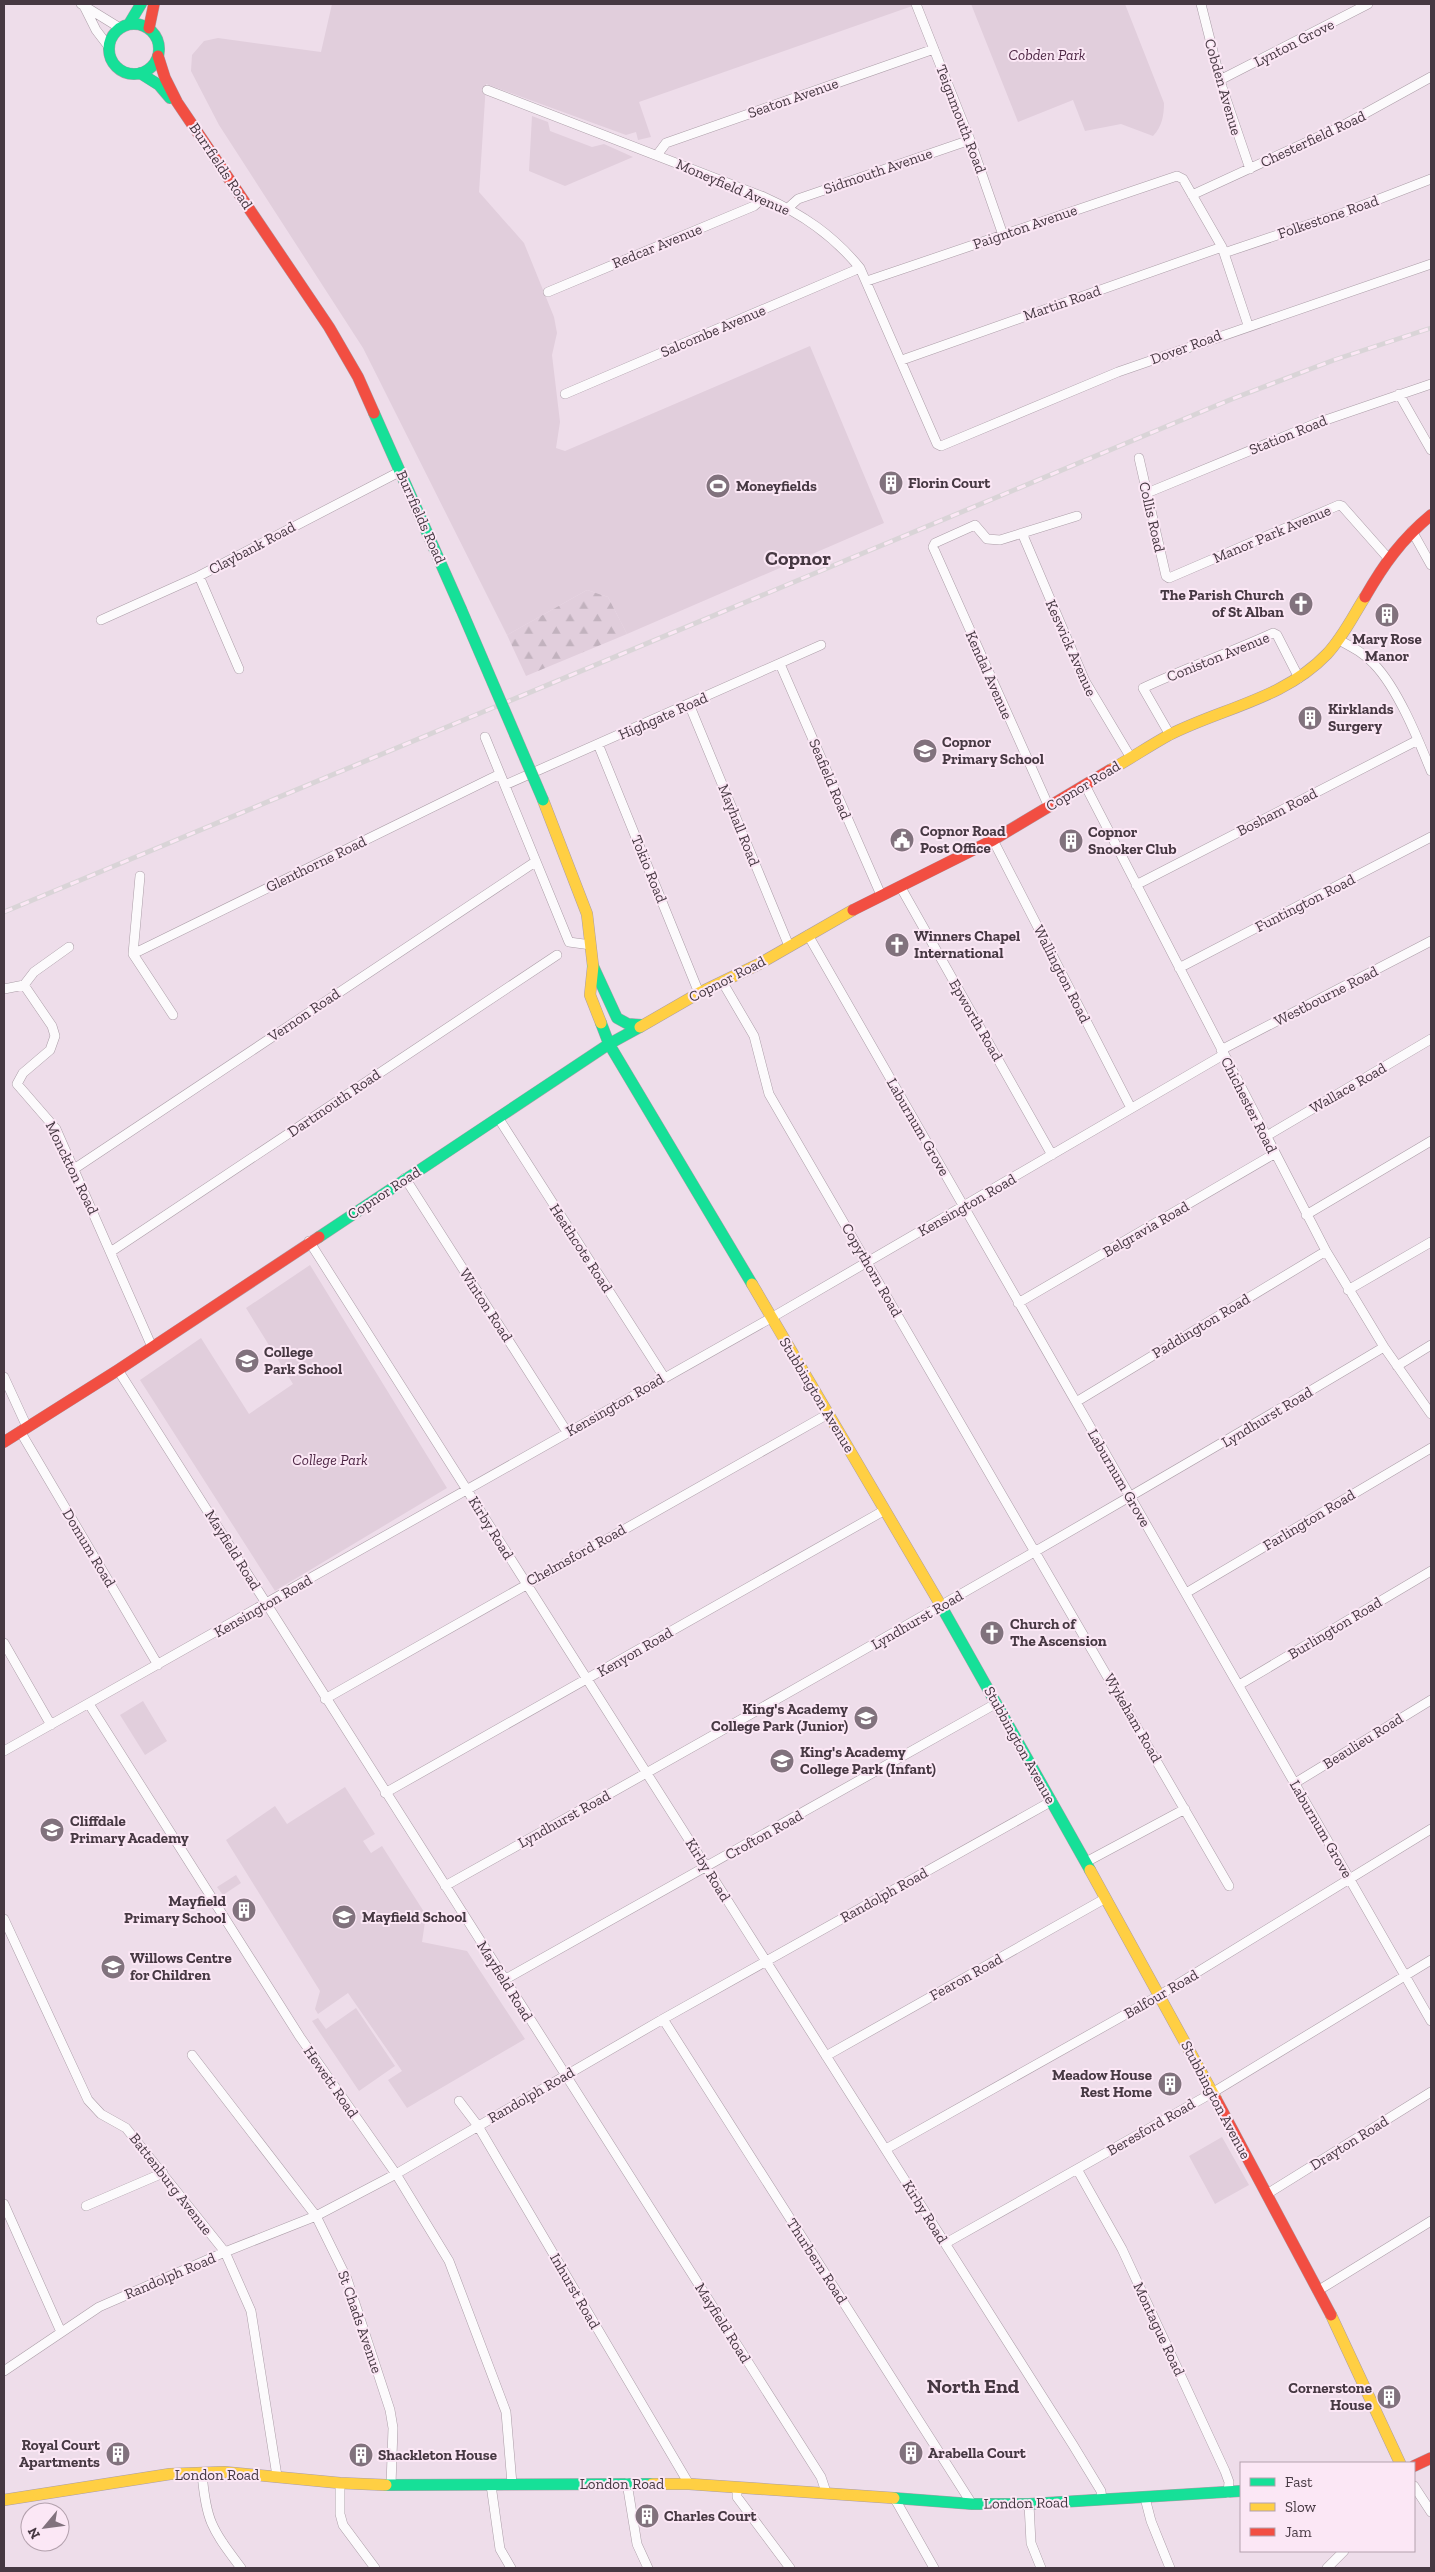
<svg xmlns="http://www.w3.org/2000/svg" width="1435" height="2572" font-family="'Zilla Slab',serif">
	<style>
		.green { fill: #e1cedc }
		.forest { fill: url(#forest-firs) }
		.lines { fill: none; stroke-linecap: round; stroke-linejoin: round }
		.street-casing { stroke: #ab9da7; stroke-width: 10 }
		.fast-casing { stroke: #ab9da7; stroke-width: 12 }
		.slow-casing { stroke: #ab9da7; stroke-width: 12 }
		.jam-casing { stroke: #ab9da7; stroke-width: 12 }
		.street { stroke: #fcfafc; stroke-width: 9 }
		.fast { stroke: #16e098; stroke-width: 11 }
		.slow { stroke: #ffcf43; stroke-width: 11 }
		.jam { stroke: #f24e42; stroke-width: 11 }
		.rail-casing { stroke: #d9d4d7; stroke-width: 5 }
		.rail { stroke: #fbe7f5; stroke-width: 3; stroke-dasharray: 9; stroke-linecap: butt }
		.fast-bridge-casing { stroke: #ab9da7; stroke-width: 12; stroke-linecap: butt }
		.fast-bridge { stroke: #16e098; stroke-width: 11 }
		.labels { text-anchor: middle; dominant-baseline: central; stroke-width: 4; stroke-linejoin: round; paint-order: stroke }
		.street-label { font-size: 15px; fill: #463842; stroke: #fbe7f5 }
		.park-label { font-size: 15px; font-style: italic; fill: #4e2745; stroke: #fbe7f5 }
		.poi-label { font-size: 15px; font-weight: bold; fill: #463842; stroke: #fbe7f5; text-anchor: start }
		.district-label { font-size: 20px; font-weight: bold; fill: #463842; stroke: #fbe7f5 }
	</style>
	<defs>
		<pattern id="forest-firs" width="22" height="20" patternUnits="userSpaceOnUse" patternTransform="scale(1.25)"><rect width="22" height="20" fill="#e1cedc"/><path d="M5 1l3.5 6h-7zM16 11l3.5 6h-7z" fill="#c2b2be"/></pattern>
	</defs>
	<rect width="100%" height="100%" fill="#eeddea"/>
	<path class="green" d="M332,4H918L639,102L651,137L638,140L636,132L626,135L486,84L479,192L524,243L554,317L557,333L552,355L560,422L556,448L565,451L810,346L884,523L627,634L608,597L587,590L507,635L363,348L219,125L191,71L192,55L204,41L218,38L321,52Z
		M971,4H1125L1164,103C1164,115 1162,127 1153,136L1121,124L1085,131L1073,100L1018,122Z
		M532,116L548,122L550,131L592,147L604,144L633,157L565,186L529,171Z
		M310,1265L447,1488L275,1591L140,1380L201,1338L249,1414L293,1384L246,1308Z
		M143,1701L167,1741L145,1755L120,1715Z
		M345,1787L375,1834L363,1841L371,1853L382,1846L426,1915L422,1942L467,1951L525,2039L407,2108L388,2080L402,2071L348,1993L318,2014L315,2009L320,1991L226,1840L275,1806L287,1824Z
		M236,1875L241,1883L223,1895L217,1887Z
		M356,2008L395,2066L359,2091L312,2021L318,2018L326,2029Z
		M1222,2137L1249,2185L1215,2204L1189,2156Z"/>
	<path class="forest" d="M587,590L608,597L627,634L526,676L507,635Z"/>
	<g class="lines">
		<defs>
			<path id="street" d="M81,4L120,28
				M916,4L970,140L1003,235
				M1201,4L1222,87L1250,169
				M85,8L96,30L109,47
				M1220,80L1368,4
				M487,90L764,197C802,214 833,235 860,268L937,444L941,446L1118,372L1431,264
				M657,155L666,143L934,49
				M1192,195L1344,125L1431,77
				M788,208L798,199L970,140
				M1224,253L1343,213L1431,179
				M867,281L1177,176L1183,179L1222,247L1248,325
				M548,292L754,206L764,197
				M902,360L1222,247
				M565,394L860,268
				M1399,394L1431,450
				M1139,458L1166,576L1169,578L1339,505L1342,506L1388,558
				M1147,493L1317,423L1431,384
				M1412,531L1431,565
				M1022,533L1085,681L1131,758
				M199,576L239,669
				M101,620L199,576L401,471
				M1339,640C1352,647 1364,653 1374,664C1398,689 1418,739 1431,771
				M780,664L881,895
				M689,704L789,946
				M1170,735L1143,688C1186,668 1229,653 1273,633L1277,635L1299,678
				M485,737L569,942L591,945
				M598,744L699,993
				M505,785L821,645
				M1085,785L1326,1251L1384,1347L1431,1414
				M1049,807L933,547L935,543L975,525L987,539L1000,540L1077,516
				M993,840L1131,1108
				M140,876L133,954L173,1015
				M1136,885L1418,740
				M900,886L1052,1155
				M808,935L1431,2021
				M133,954L500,774
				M1179,968L1431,837
				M723,983L754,1036L769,1094L1229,1886
				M24,985L52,1026L55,1036L50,1050L23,1073L17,1084L56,1129L152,1347
				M4,989L24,985L34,972L69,947
				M1221,1050L1431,941
				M499,1119L664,1377
				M1265,1137L1431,1039
				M74,1169L535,862
				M405,1178L567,1432
				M1306,1215L1431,1141
				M309,1241L1073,2445L1101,2491L1102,2500
				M112,1251L557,955
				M1348,1290L1431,1242
				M1018,1303L1274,1154
				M1397,1366L1431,1345
				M118,1370L821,2477L826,2492
				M4,1377L27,1427
				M1076,1402L1326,1251
				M20,1431L158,1665
				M1186,1593L1431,1448
				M4,1643L51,1725
				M1239,1685L1431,1571
				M325,1699L828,1414
				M89,1704L300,2037L396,2174L449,2261L506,2412L512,2484
				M4,1751L771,1318L1223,1055
				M1295,1783L1431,1700
				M385,1793L885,1510
				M1086,1862L1185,1809
				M445,1886C760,1710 1074,1532 1384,1347
				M4,1919L88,2100L101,2114L126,2128L225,2252L251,2311L277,2476
				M504,1980L997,1703
				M663,2019L972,2504
				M192,2055L316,2216L347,2279L390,2410L393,2428L391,2485
				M826,2056L1106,1898
				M459,2101L478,2126L689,2484
				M886,2149L1160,1995L1431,1829
				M1077,2169L1122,2249L1225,2471L1229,2482L1228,2493
				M1267,2194L1431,2092
				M4,2204L61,2332
				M86,2206L163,2173
				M946,2243L1212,2093L1431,1960
				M1319,2290L1431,2221
				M4,2371L99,2307L225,2252L316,2216L396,2174L663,2019L1052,1801
				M202,2473C206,2522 212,2529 241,2568
				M340,2483V2514L343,2525L375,2568
				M627,2483L637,2544L648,2568
				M491,2485L500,2549L511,2568
				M1414,2486L1431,2512
				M737,2488V2497L790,2568
				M1145,2498L1151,2521L1170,2568
				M895,2499L934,2568
				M1029,2504L1031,2543L1041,2568
				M1327,2568L1344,2551"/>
			<path id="fast" d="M129,24L141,4
				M109 49a25 25 0 1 1 50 0a25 25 0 1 1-50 0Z
				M140,73L159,85L170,98
				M374,413L461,609
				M593,966L617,1018L628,1024L642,1025
				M601,1023L609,1044L752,1284
				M319,1237L609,1044L640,1027
				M940,1604L1090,1870
				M386,2485L652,2484
				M894,2498L972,2504H1029L1241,2491"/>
			<path id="slow" d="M1110,770C1130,759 1149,746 1169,735C1222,708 1284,699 1327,654C1343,637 1353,616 1365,597
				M543,800L587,914L593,966L590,995L601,1023
				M640,1027L699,993L759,964L853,910
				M752,1284L940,1604
				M1090,1870L1216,2099
				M1331,2315L1400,2463
				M652,2484H689L894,2498
				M4,2500L170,2474L224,2472L340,2483L386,2485"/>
			<path id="jam" d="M149,28L154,4
				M158,56L165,78L177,102L329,327L358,377L374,413
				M1365,597C1384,564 1401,540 1431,515
				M853,910L993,840L1110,770
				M4,1442L118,1370L319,1237
				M1216,2099L1331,2315
				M1414,2466L1431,2458"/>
		</defs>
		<use href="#street" class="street-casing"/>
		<use href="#fast" class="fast-casing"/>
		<use href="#slow" class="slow-casing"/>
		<use href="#jam" class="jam-casing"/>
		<use href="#street" class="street"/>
		<use href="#fast" class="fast"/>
		<use href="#slow" class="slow"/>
		<use href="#jam" class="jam"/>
		<defs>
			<path id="rail" d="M4,912L1232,399L1334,360L1431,328"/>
		</defs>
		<use href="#rail" class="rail-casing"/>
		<use href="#rail" class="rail"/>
		<defs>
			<path id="fast-bridge" d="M461,609L543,800"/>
		</defs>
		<use href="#fast-bridge" class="fast-bridge-casing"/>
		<use href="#fast-bridge" class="fast-bridge"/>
	</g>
	<defs>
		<symbol id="building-disc" viewBox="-11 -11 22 22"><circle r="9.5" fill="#81727d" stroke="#fbe7f5"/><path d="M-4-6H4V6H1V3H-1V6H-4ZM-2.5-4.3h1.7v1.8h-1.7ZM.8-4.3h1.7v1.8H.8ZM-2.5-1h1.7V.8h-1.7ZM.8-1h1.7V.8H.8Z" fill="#fff"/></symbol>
		<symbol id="stadium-disc" viewBox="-11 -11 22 22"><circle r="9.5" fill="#81727d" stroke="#fbe7f5"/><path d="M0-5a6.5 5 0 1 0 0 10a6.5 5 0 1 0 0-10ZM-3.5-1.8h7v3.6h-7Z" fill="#fff"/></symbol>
		<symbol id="church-disc" viewBox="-11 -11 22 22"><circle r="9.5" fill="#81727d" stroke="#fbe7f5"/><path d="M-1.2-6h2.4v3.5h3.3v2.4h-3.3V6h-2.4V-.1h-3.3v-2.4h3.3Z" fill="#fff"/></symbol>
		<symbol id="school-disc" viewBox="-11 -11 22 22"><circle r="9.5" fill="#81727d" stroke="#fbe7f5"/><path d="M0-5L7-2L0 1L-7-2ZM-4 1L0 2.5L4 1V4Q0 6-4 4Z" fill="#fff"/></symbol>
		<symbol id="civic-disc" viewBox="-11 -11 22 22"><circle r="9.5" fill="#81727d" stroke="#fbe7f5"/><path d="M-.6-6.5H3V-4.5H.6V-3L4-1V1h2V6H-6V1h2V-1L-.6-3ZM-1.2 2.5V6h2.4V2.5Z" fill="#fff"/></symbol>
	</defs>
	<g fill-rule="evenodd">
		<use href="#building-disc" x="877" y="469" width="28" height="28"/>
		<use href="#stadium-disc" x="704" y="472" width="28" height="28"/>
		<use href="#church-disc" x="1287" y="590" width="28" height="28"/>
		<use href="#building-disc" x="1373" y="601" width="28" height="28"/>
		<use href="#building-disc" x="1296" y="704" width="28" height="28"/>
		<use href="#school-disc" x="911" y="737" width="28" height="28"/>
		<use href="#civic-disc" x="888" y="826" width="28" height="28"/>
		<use href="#building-disc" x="1057" y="827" width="28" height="28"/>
		<use href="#church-disc" x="883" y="931" width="28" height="28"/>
		<use href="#school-disc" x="233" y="1347" width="28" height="28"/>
		<use href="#church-disc" x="978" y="1619" width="28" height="28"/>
		<use href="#school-disc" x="852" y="1704" width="28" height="28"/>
		<use href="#school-disc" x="768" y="1747" width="28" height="28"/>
		<use href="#school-disc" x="38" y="1816" width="28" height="28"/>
		<use href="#building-disc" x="230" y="1896" width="28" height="28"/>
		<use href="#school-disc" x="330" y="1903" width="28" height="28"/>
		<use href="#school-disc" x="99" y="1953" width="28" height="28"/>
		<use href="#building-disc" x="1156" y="2070" width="28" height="28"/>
		<use href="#building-disc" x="1375" y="2383" width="28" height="28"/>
		<use href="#building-disc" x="897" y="2439" width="28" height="28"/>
		<use href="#building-disc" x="104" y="2440" width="28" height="28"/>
		<use href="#building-disc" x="347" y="2441" width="28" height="28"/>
		<use href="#building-disc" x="633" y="2502" width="28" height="28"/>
	</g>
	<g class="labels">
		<g class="street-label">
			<text transform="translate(1294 43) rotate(-27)">Lynton Grove</text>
			<text transform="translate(1223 87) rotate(74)">Cobden Avenue</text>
			<text transform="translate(793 98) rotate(-19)">Seaton Avenue</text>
			<text transform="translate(961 119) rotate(69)">Teignmouth Road</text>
			<text transform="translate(1313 139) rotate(-25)">Chesterfield Road</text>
			<text transform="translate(221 166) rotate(56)">Burrfields Road</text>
			<text transform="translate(878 171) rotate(-19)">Sidmouth Avenue</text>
			<text transform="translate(733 187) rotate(23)">Moneyfield Avenue</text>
			<text transform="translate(1328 217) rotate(-19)">Folkestone Road</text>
			<text transform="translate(1025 227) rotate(-19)">Paignton Avenue</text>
			<text transform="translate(657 246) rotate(-22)">Redcar Avenue</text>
			<text transform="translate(1062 303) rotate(-19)">Martin Road</text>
			<text transform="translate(713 331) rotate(-23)">Salcombe Avenue</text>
			<text transform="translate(1186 347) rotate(-20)">Dover Road</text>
			<text transform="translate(1288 435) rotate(-22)">Station Road</text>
			<text transform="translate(421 517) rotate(66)">Burrfields Road</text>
			<text transform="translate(1152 517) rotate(77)">Collis Road</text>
			<text transform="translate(1272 534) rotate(-23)">Manor Park Avenue</text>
			<text transform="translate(252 548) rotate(-28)">Claybank Road</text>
			<text transform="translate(1071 648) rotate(66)">Keswick Avenue</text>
			<text transform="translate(1218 657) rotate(-22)">Coniston Avenue</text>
			<text transform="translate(989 675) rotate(66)">Kendal Avenue</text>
			<text transform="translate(663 716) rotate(-24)">Highgate Road</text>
			<text transform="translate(830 779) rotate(67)">Seafield Road</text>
			<text transform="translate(1083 786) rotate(-31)">Copnor Road</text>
			<text transform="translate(1277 812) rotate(-27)">Bosham Road</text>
			<text transform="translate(739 825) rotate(68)">Mayhall Road</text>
			<text transform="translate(316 864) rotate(-26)">Glenthorne Road</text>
			<text transform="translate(649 869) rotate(68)">Tokio Road</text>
			<text transform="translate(1305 903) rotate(-27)">Funtington Road</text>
			<text transform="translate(1062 974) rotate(63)">Wallington Road</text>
			<text transform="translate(727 979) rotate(-27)">Copnor Road</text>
			<text transform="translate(1326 996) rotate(-27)">Westbourne Road</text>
			<text transform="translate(304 1015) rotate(-34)">Vernon Road</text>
			<text transform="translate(976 1020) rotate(60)">Epworth Road</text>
			<text transform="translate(1348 1088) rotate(-30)">Wallace Road</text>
			<text transform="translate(334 1103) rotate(-34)">Dartmouth Road</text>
			<text transform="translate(1249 1105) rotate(63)">Chichester Road</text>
			<text transform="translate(918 1127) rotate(60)">Laburnum Grove</text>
			<text transform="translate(72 1168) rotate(64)">Monckton Road</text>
			<text transform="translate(384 1193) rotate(-33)">Copnor Road</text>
			<text transform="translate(967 1205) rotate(-30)">Kensington Road</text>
			<text transform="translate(1146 1229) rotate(-30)">Belgravia Road</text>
			<text transform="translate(581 1248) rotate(57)">Heathcote Road</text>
			<text transform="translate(872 1270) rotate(60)">Copythorn Road</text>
			<text transform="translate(486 1305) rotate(57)">Winton Road</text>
			<text transform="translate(1201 1326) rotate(-31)">Paddington Road</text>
			<text transform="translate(817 1395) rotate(59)">Stubbington Avenue</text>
			<text transform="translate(615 1405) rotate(-30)">Kensington Road</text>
			<text transform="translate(1267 1417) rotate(-31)">Lyndhurst Road</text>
			<text transform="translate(1119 1478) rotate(60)">Laburnum Grove</text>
			<text transform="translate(1309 1520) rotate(-31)">Farlington Road</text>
			<text transform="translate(491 1528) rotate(58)">Kirby Road</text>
			<text transform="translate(89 1548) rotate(59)">Domum Road</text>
			<text transform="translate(233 1550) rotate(58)">Mayfield Road</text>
			<text transform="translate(576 1555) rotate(-29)">Chelmsford Road</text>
			<text transform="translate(263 1606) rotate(-30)">Kensington Road</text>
			<text transform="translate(917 1620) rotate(-30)">Lyndhurst Road</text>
			<text transform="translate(1335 1628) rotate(-31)">Burlington Road</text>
			<text transform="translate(635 1652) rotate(-30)">Kenyon Road</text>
			<text transform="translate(1133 1718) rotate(60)">Wykeham Road</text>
			<text transform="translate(1363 1741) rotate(-32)">Beaulieu Road</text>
			<text transform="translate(1020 1745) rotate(61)">Stubbington Avenue</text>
			<text transform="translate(564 1819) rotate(-29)">Lyndhurst Road</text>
			<text transform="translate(1321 1829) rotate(60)">Laburnum Grove</text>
			<text transform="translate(764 1835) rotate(-29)">Crofton Road</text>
			<text transform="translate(708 1870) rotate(58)">Kirby Road</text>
			<text transform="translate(884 1895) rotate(-29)">Randolph Road</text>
			<text transform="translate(966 1977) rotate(-29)">Fearon Road</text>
			<text transform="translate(505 1981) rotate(58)">Mayfield Road</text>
			<text transform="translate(1161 1994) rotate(-30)">Balfour Road</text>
			<text transform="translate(331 2082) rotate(55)">Hewett Road</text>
			<text transform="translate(531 2095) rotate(-30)">Randolph Road</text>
			<text transform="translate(1216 2100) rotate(62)">Stubbington Avenue</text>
			<text transform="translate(1151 2127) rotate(-30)">Beresford Road</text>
			<text transform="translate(1349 2143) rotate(-32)">Drayton Road</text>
			<text transform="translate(171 2184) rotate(52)">Battenburg Avenue</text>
			<text transform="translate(925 2212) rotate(58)">Kirby Road</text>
			<text transform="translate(817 2261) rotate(57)">Thurbern Road</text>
			<text transform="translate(170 2276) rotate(-23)">Randolph Road</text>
			<text transform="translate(575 2291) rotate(60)">Inhurst Road</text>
			<text transform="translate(360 2322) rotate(71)">St Chads Avenue</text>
			<text transform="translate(723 2323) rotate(58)">Mayfield Road</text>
			<text transform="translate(1159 2329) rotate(65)">Montague Road</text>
			<text x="217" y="2475">London Road</text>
			<text x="622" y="2484">London Road</text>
			<text transform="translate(1026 2503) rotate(-1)">London Road</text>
		</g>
		<g class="park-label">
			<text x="1047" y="55">Cobden Park</text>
			<text x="330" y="1460">College Park</text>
		</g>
		<g class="poi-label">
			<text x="908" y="483">Florin Court</text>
			<text x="736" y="486">Moneyfields</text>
			<text x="1284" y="595" text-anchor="end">The Parish Church<tspan x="1284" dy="17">of St Alban</tspan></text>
			<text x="1387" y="639" text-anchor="middle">Mary Rose<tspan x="1387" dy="17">Manor</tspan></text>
			<text x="1328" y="709">Kirklands<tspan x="1328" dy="17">Surgery</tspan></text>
			<text x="942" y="742">Copnor<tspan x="942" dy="17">Primary School</tspan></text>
			<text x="920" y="831">Copnor Road<tspan x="920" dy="17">Post Office</tspan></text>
			<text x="1088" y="832">Copnor<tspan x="1088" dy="17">Snooker Club</tspan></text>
			<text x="914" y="936">Winners Chapel<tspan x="914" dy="17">International</tspan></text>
			<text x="264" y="1352">College<tspan x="264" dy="17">Park School</tspan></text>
			<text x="1010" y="1624">Church of<tspan x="1010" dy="17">The Ascension</tspan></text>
			<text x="848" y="1709" text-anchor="end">King's Academy<tspan x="848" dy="17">College Park (Junior)</tspan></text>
			<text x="800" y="1752">King's Academy<tspan x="800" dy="17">College Park (Infant)</tspan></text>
			<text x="70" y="1821">Cliffdale<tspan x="70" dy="17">Primary Academy</tspan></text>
			<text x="226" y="1901" text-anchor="end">Mayfield<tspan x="226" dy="17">Primary School</tspan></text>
			<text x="362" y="1917">Mayfield School</text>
			<text x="130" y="1958">Willows Centre<tspan x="130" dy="17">for Children</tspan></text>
			<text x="1152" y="2075" text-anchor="end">Meadow House<tspan x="1152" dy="17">Rest Home</tspan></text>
			<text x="1372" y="2388" text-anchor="end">Cornerstone<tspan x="1372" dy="17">House</tspan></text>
			<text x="100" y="2445" text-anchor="end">Royal Court<tspan x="100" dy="17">Apartments</tspan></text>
			<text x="928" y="2453">Arabella Court</text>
			<text x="378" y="2455">Shackleton House</text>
			<text x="664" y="2516">Charles Court</text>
		</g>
		<g class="district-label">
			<text x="798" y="558">Copnor</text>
			<text x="973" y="2386">North End</text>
		</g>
	</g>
	<rect width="1435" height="2572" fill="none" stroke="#463842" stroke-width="10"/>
	<rect x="1240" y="2462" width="175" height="90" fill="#fbe7f5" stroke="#b3a1ad"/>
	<rect x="1250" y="2478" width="25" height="8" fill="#16e098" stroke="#b3a1ad"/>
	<text x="1285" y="2487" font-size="15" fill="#463842">Fast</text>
	<rect x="1250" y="2503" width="25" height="8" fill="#ffcf43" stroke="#b3a1ad"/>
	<text x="1285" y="2512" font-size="15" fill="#463842">Slow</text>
	<rect x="1250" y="2528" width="25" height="8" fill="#f24e42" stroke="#b3a1ad"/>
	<text x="1285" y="2537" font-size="15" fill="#463842">Jam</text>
	<g transform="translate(45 2527) rotate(241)"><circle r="24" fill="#fbe7f5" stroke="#b3a1ad"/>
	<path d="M0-4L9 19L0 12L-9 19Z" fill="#81727d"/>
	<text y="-8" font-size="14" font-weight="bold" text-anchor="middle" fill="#463842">N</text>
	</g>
</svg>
